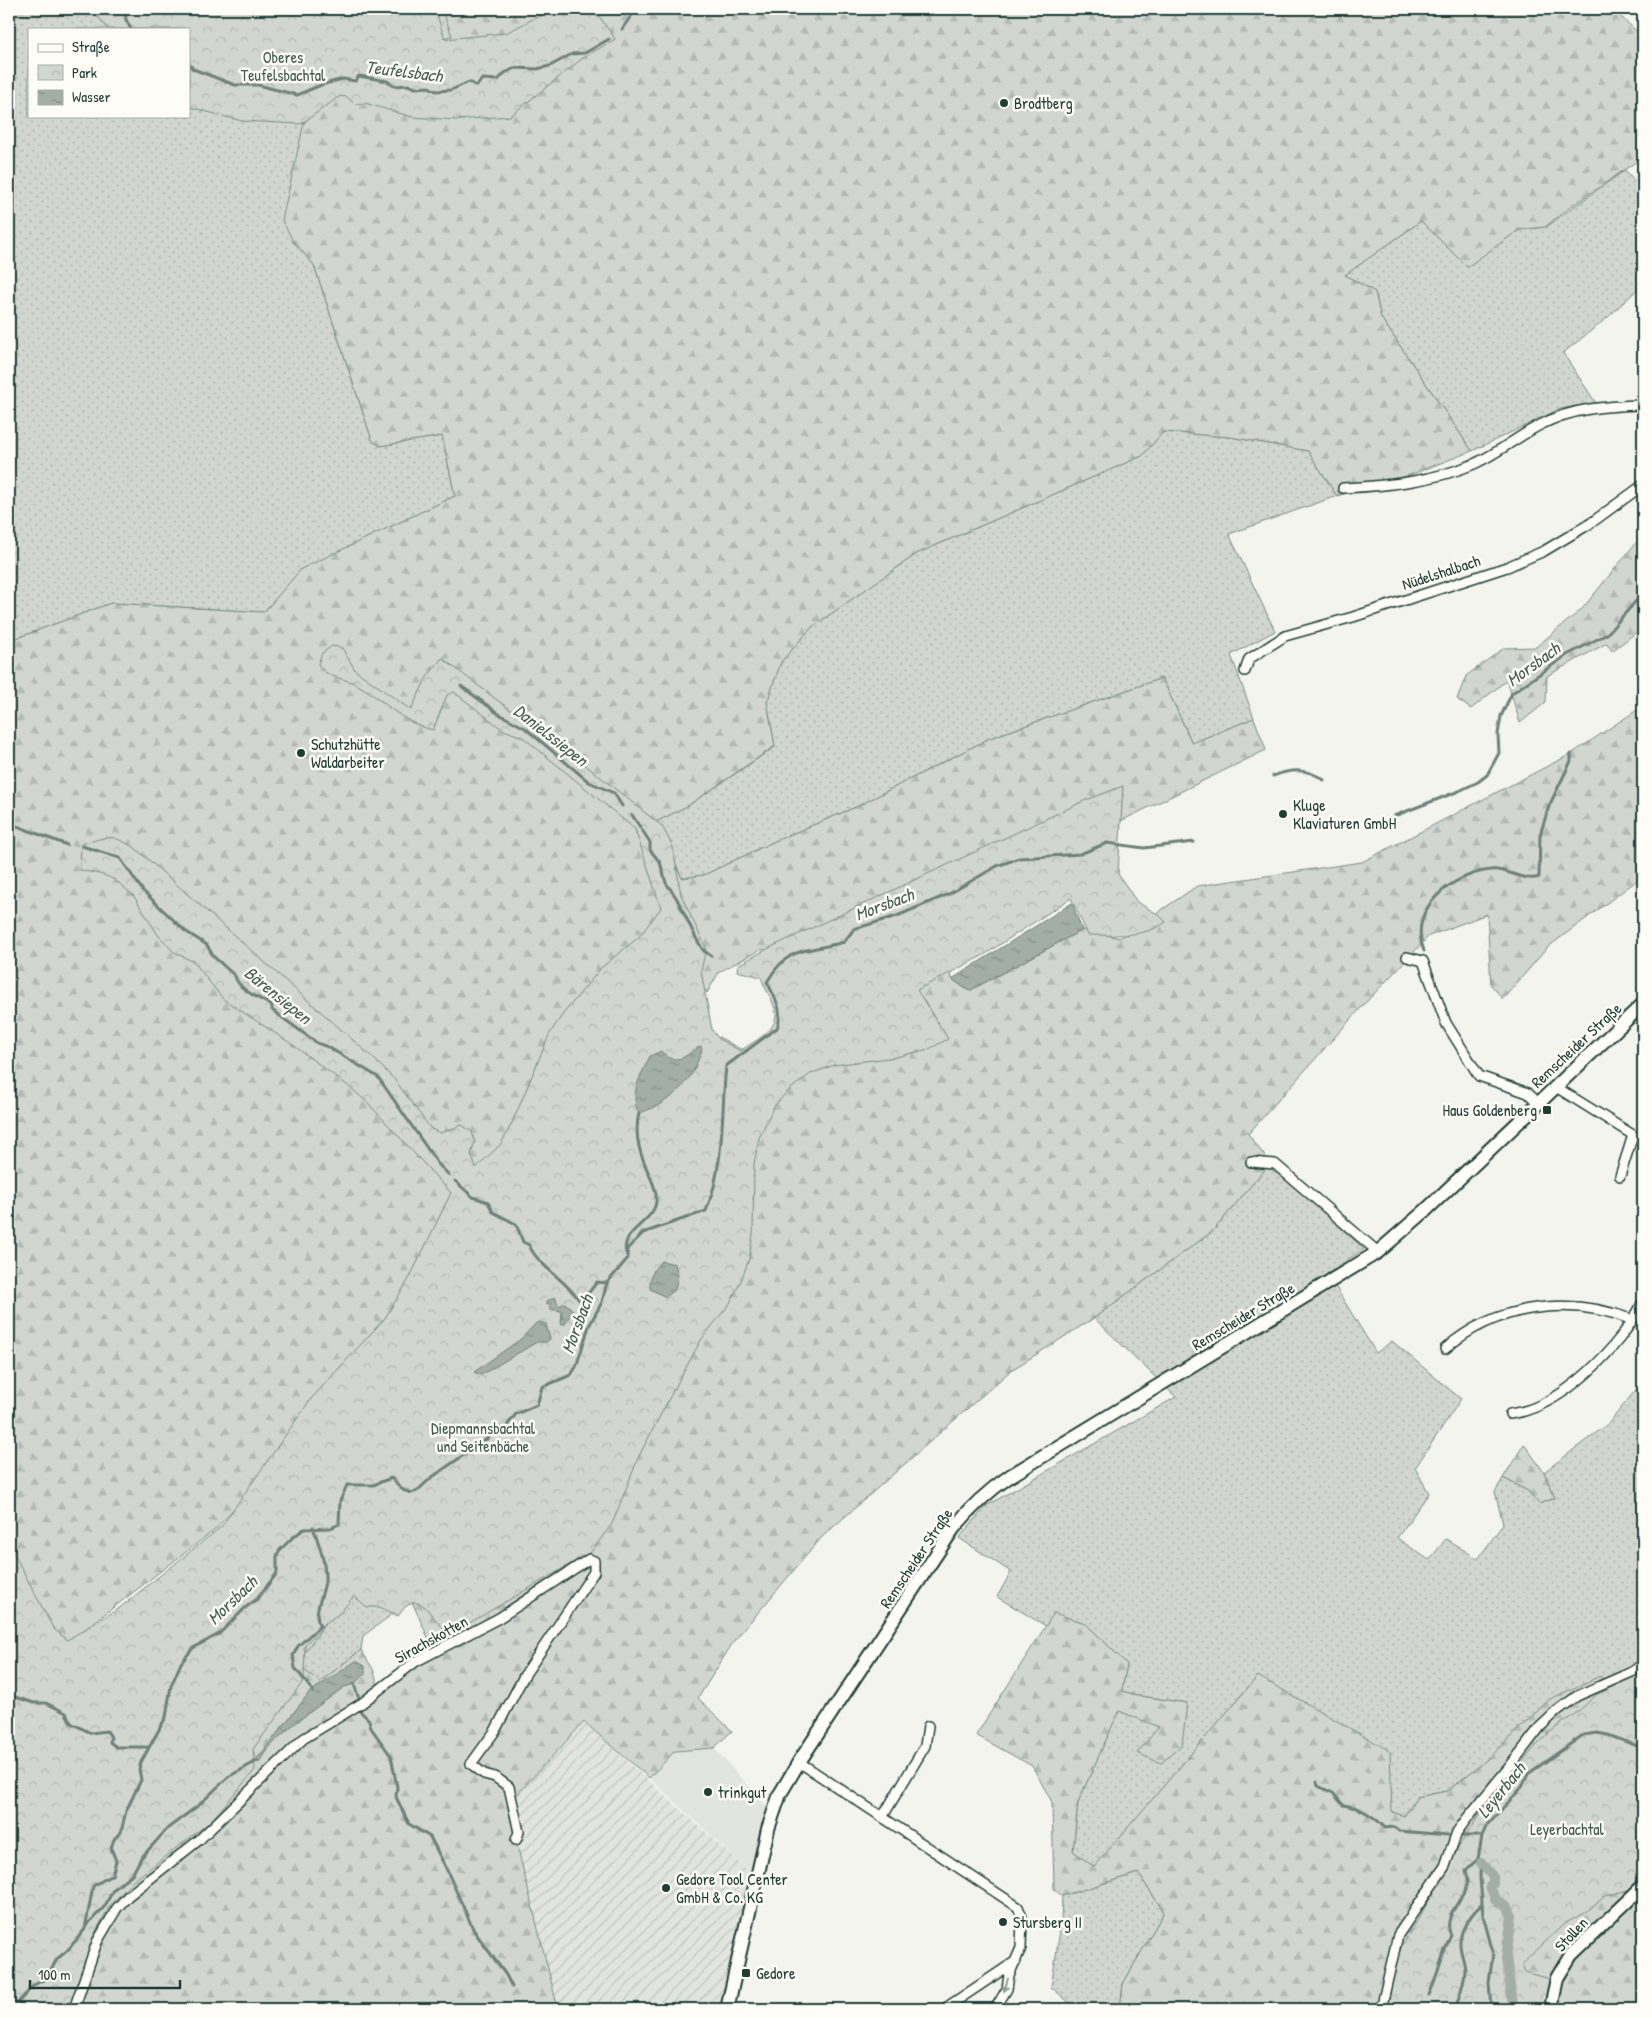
<svg xmlns="http://www.w3.org/2000/svg" width="1652" height="2018" font-family="'Patrick Hand',sans-serif">
	<style>
		.built { fill: #e2e5df }
		.industrial { fill: url(#industrial-furrows) }
		.grass { fill: url(#grass-dots); stroke: #788a82; fill-rule: evenodd }
		.forest { fill: url(#forest-firs); stroke: #788a82; fill-rule: evenodd }
		.park { fill: url(#park-crowns); stroke: #788a82 }
		.water { fill: url(#water-ripples); stroke: #6e8179 }
		.lines { fill: none; stroke-linecap: round; stroke-linejoin: round }
		.stream { stroke: #6e8179; stroke-width: 3 }
		.canal { stroke: #a3aea7; stroke-width: 10 }
		.street-casing { stroke: #1f3d34; stroke-width: 12 }
		.secondary-casing { stroke: #1f3d34; stroke-width: 16 }
		.street { stroke: #fdfcf7; stroke-width: 9 }
		.secondary { stroke: #fdfcf7; stroke-width: 12 }
		.oneway { fill: #8e9c96 }
		.poi-dot { fill: #1f3d34; stroke: #fdfcf7; stroke-width: 2 }
		.labels { text-anchor: middle; dominant-baseline: central; stroke-width: 5; stroke-linejoin: round; paint-order: stroke }
		.park-label { font-size: 16px; fill: #435c53; stroke: #fdfcf7 }
		.poi-label { font-size: 16px; fill: #1f3d34; stroke: #fdfcf7; text-anchor: start }
		.street-label { font-size: 16px; fill: #1f3d34; stroke: #fdfcf7 }
		.water-label { font-size: 18px; font-style: italic; fill: #475f56; stroke: #fdfcf7 }
	</style>
	<defs>
		<pattern id="industrial-furrows" width="10" height="10" patternUnits="userSpaceOnUse" patternTransform="scale(1.25)"><rect width="10" height="10" fill="#e2e5df"/><path d="M-1 1l2-2M0 10L10 0M9 11l2-2" fill="none" stroke="#c1c5c0"/></pattern>
		<pattern id="grass-dots" width="8" height="8" patternUnits="userSpaceOnUse" patternTransform="scale(1.25)"><rect width="8" height="8" fill="#d1d6d1"/><path d="M2 2h.1M6 6h.1" fill="none" stroke="#b3b9b4" stroke-width="1.8" stroke-linecap="round"/></pattern>
		<pattern id="forest-firs" width="22" height="20" patternUnits="userSpaceOnUse" patternTransform="scale(1.25)"><rect width="22" height="20" fill="#d1d6d1"/><path d="M5 1l3.5 6h-7zM16 11l3.5 6h-7z" fill="#b3b9b4"/></pattern>
		<pattern id="park-crowns" width="20" height="18" patternUnits="userSpaceOnUse" patternTransform="scale(1.25)"><rect width="20" height="18" fill="#d1d6d1"/><path d="M2 6a3 3 0 1 1 6 0M12 15a3 3 0 1 1 6 0" fill="none" stroke="#b3b9b4"/></pattern>
		<pattern id="water-ripples" width="26" height="14" patternUnits="userSpaceOnUse" patternTransform="scale(1.25)"><rect width="26" height="14" fill="#a3aea7"/><path d="M2 4q2-2 4 0t4 0M15 11q2-2 4 0t4 0" fill="none" stroke="#848f89"/></pattern>
	</defs>
	<rect width="100%" height="100%" fill="#f4f4ef"/>
	<filter id="ink" filterUnits="userSpaceOnUse"><feTurbulence type="fractalNoise" baseFrequency=".02" numOctaves="2"/><feDisplacementMap in="SourceGraphic" scale="10" xChannelSelector="R" yChannelSelector="G"/><feConvolveMatrix kernelMatrix="1 2 1 2 8 2 1 2 1" color-interpolation-filters="sRGB"/></filter>
	<g filter="url(#ink)">
		<path class="built" d="M714,1748L769,1809L753,1875L649,1778L675,1751Z"/>
		<path class="industrial" d="M584,1722L753,1875L724,2009H551L556,2001L507,1805Z"/>
		<path class="grass" d="M9,9H442L453,36L373,54L293,241L314,265L372,440L380,446L442,436L455,496L302,569L264,612L111,603L9,641ZM29,29H189V116H29Z
			M1625,170L1643,189V284L1607,318L1563,353L1596,403L1560,409L1472,451L1381,318L1375,292L1345,275L1421,221L1467,266L1519,230L1546,227Z
			M1163,432L1230,437L1308,451L1337,496L1229,534L1275,631L1231,655L1254,718L1192,743L1162,678L990,738L856,807L775,841L704,875L682,878L656,822L689,805L775,747L767,702L781,662L812,627L918,553L1142,456Z
			M1270,1163L1364,1249L1327,1273L1376,1353L1392,1341L1461,1399L1415,1468L1429,1493L1397,1538L1429,1560L1446,1539L1478,1559L1503,1524L1495,1492L1503,1478L1528,1491L1539,1504L1555,1498L1544,1472L1609,1423L1643,1381V1781L1550,1699L1482,1764L1447,1791L1417,1797L1404,1816L1392,1812L1258,1676L1094,1868L1073,1851L1078,1802L1119,1710L1159,1727L1187,1703L1140,1696L1122,1691L1127,1664L1085,1623L1055,1614L1046,1626L997,1597L1011,1572L959,1538L986,1506L1176,1397L1094,1318L1213,1231Z
			M381,1533L410,1601L363,1636L361,1650L320,1682L300,1668V1659L317,1635Z
			M1138,1873L1164,1912L1123,1984L1120,2009H1071L1072,2005L1051,1987L1061,1924L1062,1896Z"/>
		<path class="forest" d="M442,9H1612L1643,37V157L1569,208L1545,227L1519,230L1467,267L1421,221L1345,275L1375,292L1381,318L1472,451L1407,476L1337,496L1308,451L1230,437L1163,432L1142,456L918,553L812,627L781,662L767,702L775,746L689,805L656,822L682,878L704,875L775,841L856,807L990,738L1162,678L1192,743L1254,718L1266,750L1090,836L948,958L952,979L969,991L1082,930L1120,938L1197,886L1362,862L1571,754L1643,706V876L1548,947L1503,999L1491,985L1487,914L1429,936L1368,1000L1248,1134L1270,1163L1213,1231L1094,1318L1010,1371L822,1537L734,1641L698,1698L732,1731L714,1748L675,1751L649,1778L584,1722L507,1805L556,2001L551,2009H9V1995L20,1992L289,1444L217,1528L75,1637L9,1711V641L111,603L264,612L301,569L455,496L442,436L380,446L372,440L314,265L293,241L282,220L304,123L373,54L452,36ZM672,947L707,993L719,972L762,949L777,956L811,1039L754,1049H740L719,1037L681,1108ZM381,1533L435,1653L379,1688L373,1669L361,1650L320,1682L300,1667V1659L317,1635ZM352,1665L354,1684L344,1687C315,1709 277,1731 258,1763L257,1759L310,1692Z
			M1643,537V627L1612,651L1607,643L1547,676L1546,702L1520,723L1507,680L1471,709L1457,699L1466,676L1504,648L1536,647L1582,609L1635,544Z
			M1524,1444L1544,1472L1555,1498L1539,1504L1528,1491L1503,1478Z
			M1054,1613L1085,1623L1127,1664L1122,1691L1140,1696L1187,1703L1182,1745L1161,1763L1137,1753L1159,1727L1119,1711L1078,1802L1073,1851L1094,1867L1258,1676L1390,1751L1392,1812L1404,1816L1417,1797L1447,1791L1482,1764L1550,1699L1600,1676L1620,1695L1643,1781V2009H1120L1123,1984L1164,1912L1138,1873L1062,1896L1054,1889L1052,1802L1032,1766L976,1735Z"/>
		<path class="park" d="M92,9H435L445,39L506,33L552,9H594L615,39L583,58L510,116L457,120L412,117L365,103L355,104L347,97L340,96L301,124L242,121L189,107V29H108Z
			M332,646L342,648L355,670L411,710L427,677L442,658L509,709L531,722L662,826L673,847L681,895L706,948L701,971L712,1030L719,1039L740,1051C754,1041 781,1030 775,1009C772,998 764,988 761,977L737,971L738,965L769,948L1084,801L1123,786L1118,874L1137,902L1159,915L1166,922C1143,938 1115,935 1088,935L1071,898L984,955L917,990L948,1039L929,1049L896,1057L834,1065L810,1074L788,1091L774,1106L759,1138L754,1164L753,1234L749,1259L741,1281L730,1303L701,1340L672,1393L639,1456L612,1524L591,1552L449,1635L424,1606L415,1602L406,1606L398,1616L380,1607H367L354,1596L340,1613L324,1624L305,1645L304,1680L253,1749L255,1770L210,1822L133,1881L110,1905L93,1937L69,2009H9L15,2001L9,1993V1937L11,1930L9,1929V1544L53,1628L67,1640L118,1609L221,1527L311,1399L385,1318L409,1279L451,1193L368,1103L351,1088L293,1045L223,999L194,962L174,952L158,935L133,895L115,880L104,875L80,870L81,844C110,837 107,832 135,848L370,1055L395,1080L431,1129L441,1133L462,1125L472,1132L475,1142L471,1154L476,1168L501,1144L513,1121L550,1033L563,1014L601,968L639,937L661,908L635,829L524,738L502,729L454,692L447,695L433,730C400,723 382,697 354,683C340,677 326,678 318,664L322,653Z
			M1643,1671V1876L1628,1890L1605,1896L1585,1913L1564,1924L1522,1964L1525,1972L1550,1979L1544,2009H1387L1397,1957L1402,1946L1433,1894L1455,1852L1481,1812L1535,1747L1550,1732L1579,1711L1596,1695Z"/>
		<path class="water" d="M1072,903L1082,930L969,991L952,979Z
			M701,1046C703,1050 700,1055 698,1060C689,1086 665,1106 639,1113C628,1094 642,1074 650,1056L661,1051C676,1068 687,1054 701,1046Z
			M662,1261L675,1264L678,1275L675,1290L666,1297L650,1289C649,1278 653,1268 662,1261Z
			M555,1297L559,1306L565,1303L573,1310L565,1324L561,1325L562,1311L550,1309L551,1304H547V1301Z
			M540,1322L546,1324L550,1339L546,1342H537L481,1375L474,1372L522,1338L536,1323Z
			M356,1661L365,1666V1674L354,1684L344,1687C320,1706 271,1736 259,1763L257,1759L310,1692Z"/>
		<g class="lines">
			<path class="stream" d="M125,9L126,20L131,29
				M622,29L636,9
				M189,64L193,69L235,85H258L297,95L321,85L343,79L355,81L359,76L387,81L395,86L408,85L415,88L429,87L436,91L451,90L469,82L477,86L482,79L498,80L505,73L515,68L537,69L550,66L572,54L585,53L609,39
				M461,686L499,714L525,728L589,782L614,793L622,806
				M1273,776C1292,769 1307,768 1324,780
				M632,815L650,842V850L660,862L666,883L676,897L696,938L703,950L711,956
				M1394,816L1459,791L1478,782L1487,775L1499,753L1498,734L1501,716L1512,693L1567,655L1607,634L1643,593
				M9,823L67,845
				M82,846L120,858L143,891L185,931L207,945L213,956L235,976C239,991 260,998 272,1006V1010L317,1043L328,1047L378,1077L438,1164L449,1175
				M1424,951C1407,909 1451,875 1490,870C1506,867 1524,883 1539,877L1540,835L1549,806L1571,761V754
				M455,1181L473,1197L488,1202L493,1212L516,1224L523,1242L529,1245C538,1266 565,1279 579,1300H583L597,1282L607,1283
				M627,1256C617,1231 653,1224 656,1202C658,1189 648,1174 644,1162C637,1145 635,1130 639,1113
				M313,1527C319,1544 326,1563 325,1581C324,1594 312,1613 320,1626L298,1646L293,1656L295,1668L313,1691
				M354,1684L359,1699
				M9,1695L34,1703H46L66,1713L71,1723L91,1733L107,1731L111,1737L110,1742L116,1747H148
				M360,1711L369,1720L371,1728L391,1756L397,1787L396,1797L409,1824L430,1837L445,1866L474,1931L506,1975L512,1987
				M1317,1782L1318,1786L1333,1793L1343,1805C1360,1807 1374,1816 1385,1828L1394,1827L1399,1831L1448,1835
				M1460,1836H1482
				M1478,1859L1481,1863L1480,1877L1483,1915L1493,1953L1489,1983L1491,2009
				M86,1926L105,1906L113,1890L133,1873L141,1858L168,1828L199,1805L228,1777L257,1761
				M1429,1995C1438,1974 1442,1955 1451,1935C1441,1916 1465,1899 1468,1882C1468,1879 1467,1874 1466,1870L1478,1859L1482,1836L1486,1827L1522,1787L1528,1774L1583,1735L1597,1733L1608,1735L1643,1748
				M12,2009L34,1985L47,1978L57,1959L68,1950L85,1929L93,1886L112,1875L116,1861L111,1848L114,1839L121,1832L126,1811L141,1780L139,1769L141,1762L166,1717L171,1686L181,1663L193,1648L219,1634L245,1608L257,1599L277,1573V1556L279,1551L292,1538L304,1529L331,1528L339,1524L340,1501L347,1485H373L391,1478L403,1490L411,1493L417,1491L431,1478L488,1438L496,1429L506,1427L516,1414L537,1405L542,1387L571,1375L576,1367L589,1326L602,1302L607,1283L628,1258L627,1249L643,1233L706,1211C725,1164 721,1115 726,1066L777,1028C784,1011 775,998 767,982C790,943 807,953 844,942L854,929L897,916L949,894L997,866L1019,858L1080,854L1107,843L1144,848L1194,842
				M1427,2009V2005
				M1455,2009C1459,1998 1464,1983 1465,1971C1465,1962 1460,1953 1460,1944C1459,1930 1472,1913 1482,1904"/>
			<path class="canal" d="M1481,1863L1493,1877V1882L1490,1886L1495,1899L1508,1908L1512,1916L1506,1958L1513,2005"/>
			<defs>
				<path id="street" d="M1343,488C1387,486 1433,481 1474,464C1497,454 1517,437 1540,425C1572,408 1607,406 1643,405
					M1245,671L1249,659L1285,636L1353,617L1507,567L1544,551L1591,523L1643,485
					M1407,957L1423,961L1446,1023L1479,1076L1528,1093L1538,1103
					M1556,1087L1633,1135L1620,1176
					M1251,1162L1275,1164L1378,1252
					M1445,1349C1496,1304 1570,1295 1633,1320
					M1510,1414C1561,1408 1621,1347 1643,1302
					M799,1762L1018,1907L1022,1917L1021,1948L1009,1975L1007,1989L995,2009
					M883,1816L925,1746L928,1726
					M74,2009L97,1942L117,1908L128,1896L199,1840L303,1739L362,1703L415,1662L499,1618L589,1559L594,1561V1572L524,1676L495,1731L471,1764L484,1774L495,1777L509,1787L519,1832L516,1840
					M944,2009L1016,1961
					M1381,2009L1398,1935L1445,1866L1457,1832L1468,1817L1511,1765L1540,1727L1557,1711L1577,1696L1632,1672L1643,1664"/>
				<path id="secondary" d="M727,2009L768,1829L780,1794L799,1762L953,1529C970,1508 988,1491 1010,1476L1378,1252L1425,1211L1643,1004
					M1551,2009L1557,1978L1571,1955L1643,1886"/>
			</defs>
			<use href="#street" class="street-casing"/>
			<use href="#secondary" class="secondary-casing"/>
			<use href="#street" class="street"/>
			<use href="#secondary" class="secondary"/>
		</g>
		<defs><path id="oneway-solid" d="M-6-.8H1V-3.2L6.5 0L1 3.2V.8H-6Z" transform="scale(1.25)"/></defs>
		<use class="oneway" href="#oneway-solid" transform="translate(1006 1985) rotate(107)"/>
	</g>
	<g class="poi-dot">
		<circle cx="1004" cy="103" r="5"/>
		<circle cx="301" cy="753" r="5"/>
		<circle cx="1283" cy="814" r="5"/>
		<rect x="1542" y="1105" width="10" height="10" rx="2.5"/>
		<circle cx="708" cy="1792" r="5"/>
		<circle cx="666" cy="1888" r="5"/>
		<circle cx="1003" cy="1922" r="5"/>
		<rect x="741" y="1968" width="10" height="10" rx="2.5"/>
	</g>
	<g class="labels">
		<g class="park-label">
			<text x="283" y="57">Oberes<tspan x="283" dy="18">Teufelsbachtal</tspan></text>
			<text x="483" y="1428">Diepmannsbachtal<tspan x="483" dy="18">und Seitenbäche</tspan></text>
			<text x="1567" y="1829">Leyerbachtal</text>
		</g>
		<g class="poi-label">
			<text x="1014" y="103">Brodtberg</text>
			<text x="311" y="744">Schutzhütte<tspan x="311" dy="18">Waldarbeiter</tspan></text>
			<text x="1293" y="805">Kluge<tspan x="1293" dy="18">Klaviaturen GmbH</tspan></text>
			<text x="1537" y="1110" text-anchor="end">Haus Goldenberg</text>
			<text x="718" y="1792">trinkgut</text>
			<text x="676" y="1879">Gedore Tool Center<tspan x="676" dy="18">GmbH &amp; Co. KG</tspan></text>
			<text x="1013" y="1922">Stursberg II</text>
			<text x="756" y="1973">Gedore</text>
		</g>
		<g class="street-label">
			<text transform="translate(1441 572) rotate(-18)">Nüdelshalbach</text>
			<text transform="translate(1576 1045) rotate(-43)">Remscheider Straße</text>
			<text transform="translate(1243 1316) rotate(-31)">Remscheider Straße</text>
			<text transform="translate(916 1558) rotate(-56)">Remscheider Straße</text>
			<text transform="translate(431 1639) rotate(-29)">Sirachskotten</text>
			<text transform="translate(1571 1934) rotate(-47)">Stollen</text>
		</g>
		<g class="water-label">
			<text transform="translate(404 71) rotate(7)">Teufelsbach</text>
			<text transform="translate(1533 664) rotate(-36)">Morsbach</text>
			<text transform="translate(551 735) rotate(38)">Danielssiepen</text>
			<text transform="translate(884 904) rotate(-21)">Morsbach</text>
			<text transform="translate(278 995) rotate(39)">Bärensiepen</text>
			<text transform="translate(577 1324) rotate(-70)">Morsbach</text>
			<text transform="translate(232 1600) rotate(-44)">Morsbach</text>
			<text transform="translate(1501 1790) rotate(-51)">Leyerbach</text>
		</g>
	</g>
	<rect width="1652" height="2018" fill="none" stroke="#fdfcf7" stroke-width="30"/>
	<rect x="15" y="15" width="1622" height="1988" fill="none" stroke="#1f3d34" stroke-width="2" filter="url(#ink)"/>
	<rect x="28" y="28" width="162" height="90" fill="#fdfcf7" stroke="#a4b0a9"/>
	<rect x="38" y="44" width="25" height="8" fill="#fdfcf7" stroke="#a4b0a9"/>
	<text x="72" y="52" font-size="15" fill="#1f3d34">Straße</text>
	<rect x="38" y="65" width="25" height="15" fill="url(#park-crowns)" stroke="#a4b0a9"/>
	<text x="72" y="78" font-size="15" fill="#1f3d34">Park</text>
	<rect x="38" y="90" width="25" height="15" fill="url(#water-ripples)" stroke="#a4b0a9"/>
	<text x="72" y="102" font-size="15" fill="#1f3d34">Wasser</text>
	<path d="M30 1980v8h150v-8" fill="none" stroke="#1f3d34" stroke-width="2.5"/>
	<text x="38" y="1980" font-size="15" fill="#1f3d34" stroke="#fdfcf7" stroke-width="4" paint-order="stroke">100 m</text>
</svg>
